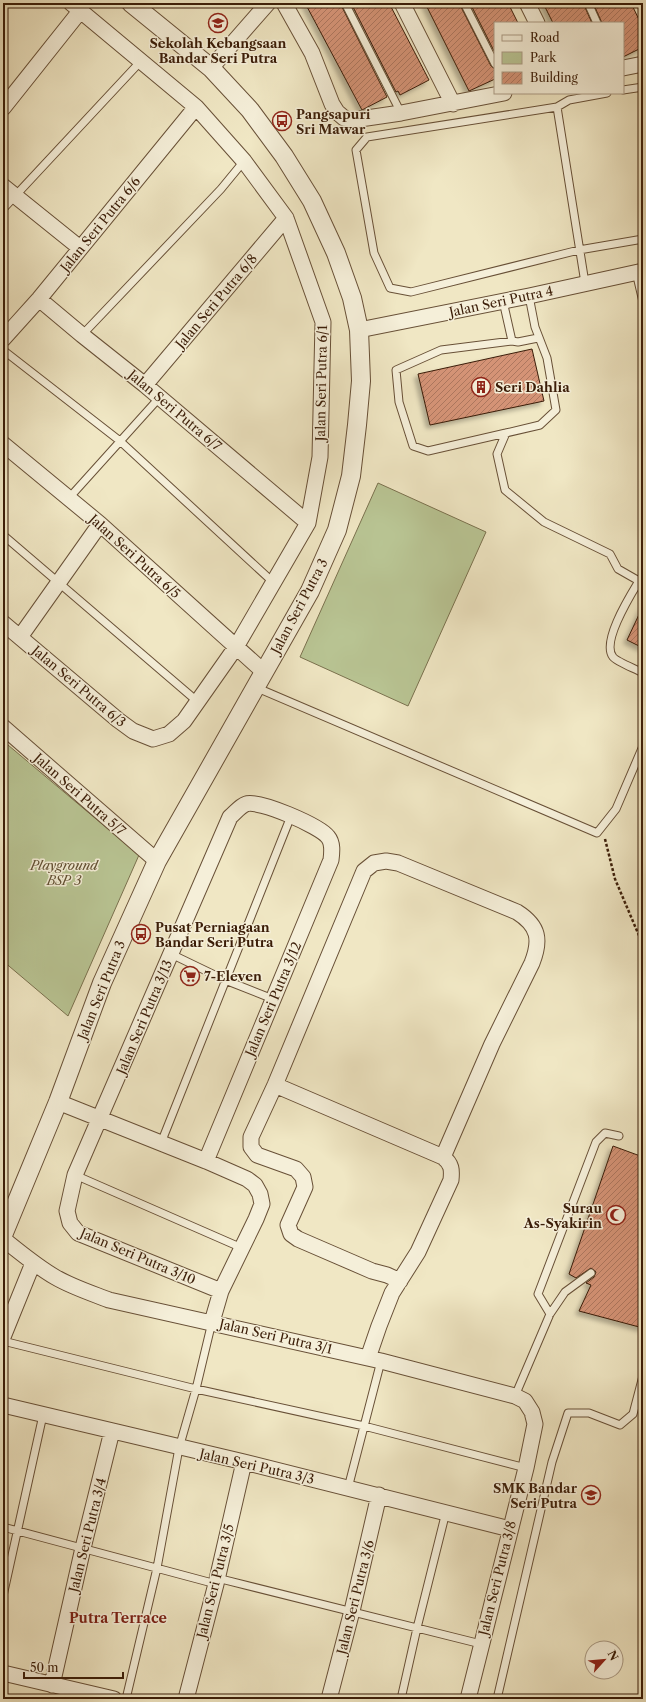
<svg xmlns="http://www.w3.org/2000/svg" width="646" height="1702" font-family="'Libre Caslon Text',serif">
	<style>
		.park { fill: #b9c594; stroke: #7a714e }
		.building { fill: url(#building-hatch); stroke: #3b1d08; filter: url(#shadow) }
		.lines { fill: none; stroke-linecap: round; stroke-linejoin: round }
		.service-casing { stroke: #685037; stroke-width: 9 }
		.minor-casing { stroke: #685037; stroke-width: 17 }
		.tertiary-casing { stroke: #685037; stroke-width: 20 }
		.path { stroke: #3b1d08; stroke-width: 2.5; stroke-dasharray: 3 2; stroke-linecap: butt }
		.service { stroke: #f5efd9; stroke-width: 7 }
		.minor { stroke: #f5efd9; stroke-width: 15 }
		.tertiary { stroke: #f5efd9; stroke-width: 18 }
		.labels { text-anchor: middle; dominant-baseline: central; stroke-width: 3; stroke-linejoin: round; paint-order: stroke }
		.poi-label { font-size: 13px; font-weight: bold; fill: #3b1d08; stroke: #f5efd9; text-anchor: start }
		.street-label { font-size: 13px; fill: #3b1d08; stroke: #f5efd9 }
		.park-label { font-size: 13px; font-style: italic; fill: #614f32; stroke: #f5efd9 }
		.neighbourhood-label { font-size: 14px; font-weight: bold; fill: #7a1f14; stroke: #f5efd9 }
	</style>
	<defs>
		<pattern id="building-hatch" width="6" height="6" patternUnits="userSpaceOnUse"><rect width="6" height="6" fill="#d49376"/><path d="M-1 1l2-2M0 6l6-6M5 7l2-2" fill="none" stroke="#ad775f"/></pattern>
		<filter id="shadow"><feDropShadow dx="-3.5" dy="3.5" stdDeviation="2" flood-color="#0004"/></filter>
	</defs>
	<rect width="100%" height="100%" fill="#f0e7c4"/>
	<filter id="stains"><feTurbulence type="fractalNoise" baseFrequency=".005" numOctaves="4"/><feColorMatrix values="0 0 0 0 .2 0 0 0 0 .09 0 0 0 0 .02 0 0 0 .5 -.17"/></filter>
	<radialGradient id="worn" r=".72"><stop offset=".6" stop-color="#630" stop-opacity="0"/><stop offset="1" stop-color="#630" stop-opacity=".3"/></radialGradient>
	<path class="park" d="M378,483L486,532L408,706L300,657Z
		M8,745L139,855L68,1016L3,961V751Z"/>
	<path class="building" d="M305,3H340L387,97L362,110Z
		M351,3H389L429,80L400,95L398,91L396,92Z
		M425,3H459L491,66L495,69V79L469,91Z
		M470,3H508L518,23H495V53Z
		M543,3H583L592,23H553Z
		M593,3H631L643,28V47L623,57V23H602Z
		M532,349L544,401L430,425L418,374Z
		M643,606V648L627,640Z
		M613,1146L643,1157V1328L579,1311L591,1285L586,1283L594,1277L596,1272L591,1268L576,1278L569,1274Z"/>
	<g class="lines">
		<defs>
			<path id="service" d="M345,3L401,113
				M464,3L495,64
				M588,3L597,23
				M3,7L6,3
				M623,90L643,87
				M607,93L569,100L557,107L367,137L356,150L374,253L390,288L411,292L579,250L643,239
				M557,107L585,283
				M3,209L141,61
				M636,272L643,302
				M529,296L535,327L547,358L556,410L540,425L506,433L497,454L505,490L544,522L610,554L618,569L639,581L643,580
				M503,301L512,341
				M82,335L221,189L244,161
				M3,350L120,441L274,583
				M506,433L428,451L413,446L399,402L396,370L441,350L512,341L518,342L538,338
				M69,498L160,397
				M3,535L198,702
				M639,581C630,596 601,642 613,657C617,662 636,669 643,673
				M255,687L597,833L616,809L643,746
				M171,954L225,980L273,999
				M161,1143L291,816
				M75,1175L242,1248
				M550,1314L538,1294L596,1142L605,1133L619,1136
				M3,1341L196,1389L364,1426L526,1468
				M515,1396L550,1314L565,1292L591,1273
				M348,1488L381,1361
				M3,1527L216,1584
				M217,1578L481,1644
				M3,1596L43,1415
				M126,1699L157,1568L179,1448L196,1389L212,1322
				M401,1699L417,1628L446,1512
				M497,1699L552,1462L568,1413H589L620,1425L633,1414L643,1376"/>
			<path id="minor" d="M284,3L312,53L332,104L337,112L344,118L353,120L401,113L504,93
				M402,3L453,104
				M527,3L537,23
				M211,68L268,3
				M623,68L643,64
				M3,108L81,10
				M3,186L80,248
				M39,299L82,335L145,385L308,523
				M359,330L529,296L643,271
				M3,339L39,299L196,107
				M145,385L286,218
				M3,444L100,524L264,672
				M3,623L118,720L133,731L153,739L169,734L184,721L236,647L308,523L320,457L323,322L286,218L244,161L196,107L71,3
				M20,637L100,524
				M3,727L157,861
				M275,1085L443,1157C452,1164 452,1170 451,1180L418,1252L392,1293L379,1326L368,1358
				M58,1102L206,1161L247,1179L255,1185L260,1194L262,1204L256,1219L221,1291L212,1322
				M206,1161L331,860C332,852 333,843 328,837C320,826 258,799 246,804C240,806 235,813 230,817L75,1175L67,1211L70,1223L78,1233L221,1291
				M3,1239C20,1252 36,1266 55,1277C72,1287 91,1293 109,1300L381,1361L515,1396L525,1401L532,1412L535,1424L526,1468L468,1699
				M400,1281L387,1275L372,1271L298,1239L291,1234L288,1225L305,1187L303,1177L296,1169L257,1155L251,1147V1137L275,1085L364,871L374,863L386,861L398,863L517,912C539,926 541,940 532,963L492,1044L443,1157
				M3,1337L33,1263
				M3,1405L244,1462L510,1529
				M3,1673L114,1699
				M52,1685L83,1548L112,1431
				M186,1699L216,1584L244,1462
				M329,1699L352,1611L379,1495"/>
			<path id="tertiary" d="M3,1235L58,1102L102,983L157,861L310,591L337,530L351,476L357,425L361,381L359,330L352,298L336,253L312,201L284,156L250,110L211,68L131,3"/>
		</defs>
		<use href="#service" class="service-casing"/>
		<use href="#minor" class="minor-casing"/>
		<use href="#tertiary" class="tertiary-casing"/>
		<path class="path" d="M605,839L615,879L643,945"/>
		<use href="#service" class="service"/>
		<use href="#minor" class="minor"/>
		<use href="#tertiary" class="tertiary"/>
	</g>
	<defs>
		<symbol id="school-ring" viewBox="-11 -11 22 22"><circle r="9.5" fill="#f5efd9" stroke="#8f2418" stroke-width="1.5"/><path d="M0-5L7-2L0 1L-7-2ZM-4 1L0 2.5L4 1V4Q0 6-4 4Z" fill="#8f2418"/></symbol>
		<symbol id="bus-ring" viewBox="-11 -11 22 22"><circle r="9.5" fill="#f5efd9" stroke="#8f2418" stroke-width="1.5"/><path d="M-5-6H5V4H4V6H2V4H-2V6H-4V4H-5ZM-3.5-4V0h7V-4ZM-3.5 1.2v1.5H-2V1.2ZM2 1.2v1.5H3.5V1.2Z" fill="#8f2418"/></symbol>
		<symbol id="building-ring" viewBox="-11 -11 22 22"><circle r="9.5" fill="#f5efd9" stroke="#8f2418" stroke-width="1.5"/><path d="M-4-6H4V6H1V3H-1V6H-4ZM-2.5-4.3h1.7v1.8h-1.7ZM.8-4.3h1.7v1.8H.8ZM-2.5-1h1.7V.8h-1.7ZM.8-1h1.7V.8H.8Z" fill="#8f2418"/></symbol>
		<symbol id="supermarket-ring" viewBox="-11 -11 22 22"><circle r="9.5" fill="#f5efd9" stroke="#8f2418" stroke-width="1.5"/><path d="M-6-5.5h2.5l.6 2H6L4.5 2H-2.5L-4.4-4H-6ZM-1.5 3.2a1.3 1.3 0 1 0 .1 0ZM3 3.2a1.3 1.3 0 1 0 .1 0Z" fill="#8f2418"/></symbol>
		<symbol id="mosque-ring" viewBox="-11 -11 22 22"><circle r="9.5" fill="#f5efd9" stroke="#8f2418" stroke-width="1.5"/><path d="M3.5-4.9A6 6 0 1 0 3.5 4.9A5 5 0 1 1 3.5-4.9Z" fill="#8f2418"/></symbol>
	</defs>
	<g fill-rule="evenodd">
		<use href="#school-ring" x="207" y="12" width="22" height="22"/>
		<use href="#bus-ring" x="271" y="110" width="22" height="22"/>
		<use href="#building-ring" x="470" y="376" width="22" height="22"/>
		<use href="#bus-ring" x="130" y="923" width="22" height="22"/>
		<use href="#supermarket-ring" x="179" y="965" width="22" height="22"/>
		<use href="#mosque-ring" x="605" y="1204" width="22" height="22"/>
		<use href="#school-ring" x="580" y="1484" width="22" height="22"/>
	</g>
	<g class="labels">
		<g class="poi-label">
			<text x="218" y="43" text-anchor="middle">Sekolah Kebangsaan<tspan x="218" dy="15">Bandar Seri Putra</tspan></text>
			<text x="296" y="114">Pangsapuri<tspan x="296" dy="15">Sri Mawar</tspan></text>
			<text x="495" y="387">Seri Dahlia</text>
			<text x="155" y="927">Pusat Perniagaan<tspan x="155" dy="15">Bandar Seri Putra</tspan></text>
			<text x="204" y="976">7-Eleven</text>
			<text x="602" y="1208" text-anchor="end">Surau<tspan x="602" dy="15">As-Syakirin</tspan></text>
			<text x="577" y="1488" text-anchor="end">SMK Bandar<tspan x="577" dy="15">Seri Putra</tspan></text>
		</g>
		<g class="street-label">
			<text transform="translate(100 224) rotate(-51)">Jalan Seri Putra 6/6</text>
			<text transform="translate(216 301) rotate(-50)">Jalan Seri Putra 6/8</text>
			<text transform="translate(501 301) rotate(-12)">Jalan Seri Putra 4</text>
			<text transform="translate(321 383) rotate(-89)">Jalan Seri Putra 6/1</text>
			<text transform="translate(175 410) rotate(40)">Jalan Seri Putra 6/7</text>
			<text transform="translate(135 556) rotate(42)">Jalan Seri Putra 6/5</text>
			<text transform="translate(299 606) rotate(-62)">Jalan Seri Putra 3</text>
			<text transform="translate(79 686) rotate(40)">Jalan Seri Putra 6/3</text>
			<text transform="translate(80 794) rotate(41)">Jalan Seri Putra 5/7</text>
			<text transform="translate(101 990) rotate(-68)">Jalan Seri Putra 3</text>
			<text transform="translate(273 999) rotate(-67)">Jalan Seri Putra 3/12</text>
			<text transform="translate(144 1017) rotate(-67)">Jalan Seri Putra 3/13</text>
			<text transform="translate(138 1256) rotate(23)">Jalan Seri Putra 3/10</text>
			<text transform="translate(276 1336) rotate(13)">Jalan Seri Putra 3/1</text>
			<text transform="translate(257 1466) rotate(13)">Jalan Seri Putra 3/3</text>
			<text transform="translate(87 1535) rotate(-76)">Jalan Seri Putra 3/4</text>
			<text transform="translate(497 1578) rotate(-76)">Jalan Seri Putra 3/8</text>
			<text transform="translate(215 1581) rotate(-76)">Jalan Seri Putra 3/5</text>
			<text transform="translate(355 1597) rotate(-76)">Jalan Seri Putra 3/6</text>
		</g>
		<g class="park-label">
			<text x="64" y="865">Playground<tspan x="64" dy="15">BSP 3</tspan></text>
		</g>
		<g class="neighbourhood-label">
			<text x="118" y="1618">Putra Terrace</text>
		</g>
	</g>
	<rect width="646" height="1702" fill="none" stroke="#f0e7c4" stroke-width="16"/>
	<rect x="4" y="4" width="638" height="1694" fill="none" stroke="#3b1d08" stroke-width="2"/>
	<rect x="8" y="8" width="630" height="1686" fill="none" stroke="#3b1d08"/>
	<rect x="494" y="22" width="130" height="72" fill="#f5efd9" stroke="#ab9b85"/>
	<rect x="502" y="35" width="20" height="6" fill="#f5efd9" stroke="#ab9b85"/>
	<text x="530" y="42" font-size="12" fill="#3b1d08">Road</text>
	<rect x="502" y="52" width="20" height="12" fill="#b9c594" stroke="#ab9b85"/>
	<text x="530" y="62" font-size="12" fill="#3b1d08">Park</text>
	<rect x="502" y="72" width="20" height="12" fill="url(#building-hatch)" stroke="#ab9b85"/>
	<text x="530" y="82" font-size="12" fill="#3b1d08">Building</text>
	<g transform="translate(604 1660) rotate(63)"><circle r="19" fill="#f5efd9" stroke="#ab9b85"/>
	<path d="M0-3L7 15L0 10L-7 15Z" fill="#8f2418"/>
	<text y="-6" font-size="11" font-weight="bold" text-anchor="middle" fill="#3b1d08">N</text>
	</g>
	<path d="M24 1672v6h99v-6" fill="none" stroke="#3b1d08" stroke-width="2"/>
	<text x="30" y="1672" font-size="12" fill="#3b1d08" stroke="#f5efd9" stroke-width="3" paint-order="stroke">50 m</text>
	<rect width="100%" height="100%" filter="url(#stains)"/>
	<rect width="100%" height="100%" fill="url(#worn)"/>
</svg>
